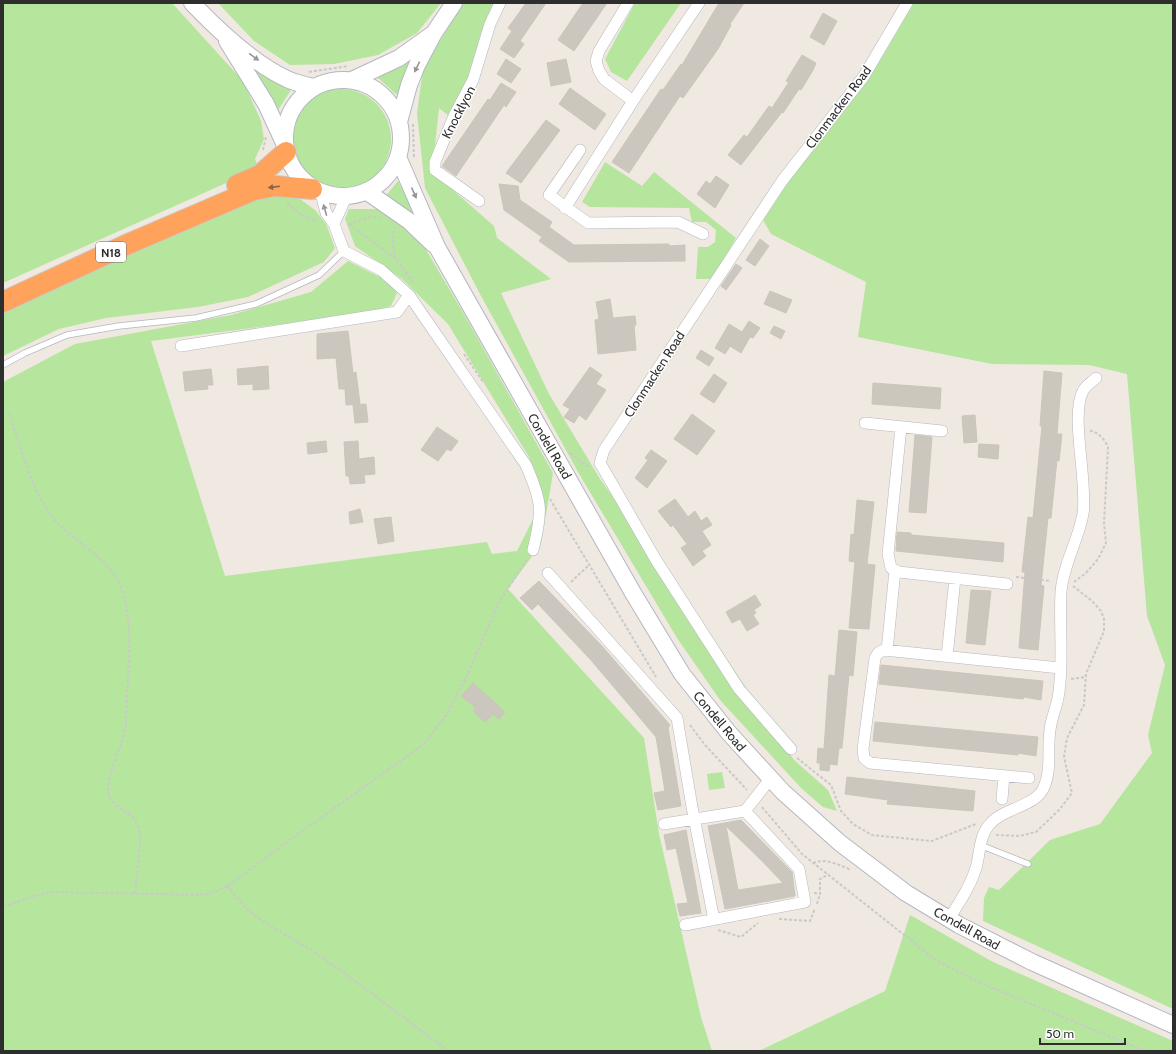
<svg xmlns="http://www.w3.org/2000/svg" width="1176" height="1054" font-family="Cabin,sans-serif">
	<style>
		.green { fill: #b6e59e }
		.building { fill: #cbc7bf; stroke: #cbc5ba; fill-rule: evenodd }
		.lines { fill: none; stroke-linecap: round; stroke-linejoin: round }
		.lane-casing { stroke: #b4b7c1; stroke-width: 7 }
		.street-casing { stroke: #b4b7c1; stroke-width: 12 }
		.secondary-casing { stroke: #b4b7c1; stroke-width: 18 }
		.highway-casing { stroke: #c9c9c9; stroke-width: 22 }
		.path { stroke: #c9c9c9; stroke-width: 2; stroke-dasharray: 3 2; stroke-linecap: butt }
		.lane { stroke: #fff; stroke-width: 5.5 }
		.street { stroke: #fff; stroke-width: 11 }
		.secondary { stroke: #fff; stroke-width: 16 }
		.highway { stroke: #ffa35c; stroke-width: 20 }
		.oneway { fill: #969696 }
		.oneway2 { fill: #8c6343 }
		.labels { text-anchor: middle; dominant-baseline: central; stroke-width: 3; stroke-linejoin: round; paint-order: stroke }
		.shield { fill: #fff; stroke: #6d6d6d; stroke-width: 1 }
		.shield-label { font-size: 12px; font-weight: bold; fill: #2e2e2e }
		.street-label { font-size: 13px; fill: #2e2e2e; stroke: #fff }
	</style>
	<rect width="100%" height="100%" fill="#efe9e1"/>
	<path class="green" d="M3,3H172L243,81L261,121L264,139L255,159L258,167L244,175L3,283Z
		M218,3H441L417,33L378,55L334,64L290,65L254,41Z
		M463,3H496L481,33L469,78L449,116L439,108L435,146L429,169L494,226L497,238L551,279L501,293L549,394L600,479L693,608L794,760L828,790L837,811L823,807L802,789L720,700L677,638L578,472L481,296L425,188L417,113L423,69Z
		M635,3H681L627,81L611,72L605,59Z
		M914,3H1173V1009L983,921L984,898L989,887L999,890L1050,840L1100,824L1152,753L1148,735L1165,665L1147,616L1127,374L1089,365L992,364L858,337L866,282L771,234L763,220L809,151L872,74Z
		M421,51L405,76L397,95L378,78Z
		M244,57L293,87L278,110Z
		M291 139a50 50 0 1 1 100 0a50 50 0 1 1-100 0Z
		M605,162L642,186L654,172L736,238L712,279H696L698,247H708L715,242L716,230L706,222H692L689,208L590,207L582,202Z
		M398,181L418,220L384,198Z
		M270,193H292L315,210L326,224L335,248L324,262L248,297L198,307L106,318L59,329L3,356V309Z
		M349,209H382L412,226L464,314L553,473L541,544L508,589L644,738L659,834L701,1017L712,1051H3V382L75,344L231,315L311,292L348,261L386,280L397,293L391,306L368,313L151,341L225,576L487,542L492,554L517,551L543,499L529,457L448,324L402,279L355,246L345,219Z
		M722,772L725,788L709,790L707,774Z
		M910,915L993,962L1173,1041V1051H759L885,991Z"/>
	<path class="building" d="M526,3H546L520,41L524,44L514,58L500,49L512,31L508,28Z
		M583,3H607L574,51L558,40Z
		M719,3H744L730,24L731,25L718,49L683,98L680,96L629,173L612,162L661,89L663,90L681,64L682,65Z
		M823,13L837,21L824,45L810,37Z
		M802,55L816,63L813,70L801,90L799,89L783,113L782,112L741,165L728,155L744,135L747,137L769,106L772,108L789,82L786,81Z
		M506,59L521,69L511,83L497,74Z
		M566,59L571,82L551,86L547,63Z
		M501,83L516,92L506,107L504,105L456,176L442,166L488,99L490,100Z
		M570,88L606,114L595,130L559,104Z
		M546,120L560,130L521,183L506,173Z
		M716,176L729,185L715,208L697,194L706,181L710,184Z
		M499,184L518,186L520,200L552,222L549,227L574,245L669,244V246L685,245V261L569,262L539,241L542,237L504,210Z
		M760,239L769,246L755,266L746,260Z
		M736,264L742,268L726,290L721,286Z
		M770,291L792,300L786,313L764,304Z
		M610,299L613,318L635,316L636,325L634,326L636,350L598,354L595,320L599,319L596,302Z
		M749,321L760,328L753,338L750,337L741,353L730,346L725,354L715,348L729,324L742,332Z
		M774,326L785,331L781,339L770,333Z
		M348,331L353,373L356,372L360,404L346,405L345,389H339L336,358L317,359V334Z
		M701,350L714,358L709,366L696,358Z
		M268,366L269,389L253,390V384L238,385L237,369Z
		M590,367L602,375L596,384L606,390L586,420L579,415L574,423L564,417L570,409L563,405Z
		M211,369L213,385H207L208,389L185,391L183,372Z
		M1044,371L1062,373L1057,434H1062L1059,461L1057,460L1051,518H1048L1041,585L1044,586L1038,650L1019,648L1025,572H1022L1028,517L1033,518L1042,426H1040Z
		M714,374L727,383L714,403L700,394Z
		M873,383L941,388L940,409L872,404Z
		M366,404L368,422L355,423L353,405Z
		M692,414L715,431L697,455L674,439Z
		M975,415L977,442L964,443L962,416Z
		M437,427L458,441L451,451L447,449L438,461L421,450Z
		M915,435L932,437L926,513L909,512Z
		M326,441L327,452L308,454L307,443Z
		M358,441L359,459L374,457L375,474L364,475L365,483L350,484L349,476H346L344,442Z
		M979,444L999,445L998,459L978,457Z
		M651,450L667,461L647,488L635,478L648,460L645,458Z
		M675,499L688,517L695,511L701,521L707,517L712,525L702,531L711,545L702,551L706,556L693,566L681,548L687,544L673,525L671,527L658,511Z
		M857,500L874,502L867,564L875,565L869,629L849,628L855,562L849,561L851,534L854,535Z
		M360,509L363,522L350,524L349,512Z
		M391,517L394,541L378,544L374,519Z
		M897,532L911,533V535L1004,543L1003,562L896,551Z
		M539,581L602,646L670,725L668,728L681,806L658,810L654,793L665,791L656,737L590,659L538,604L532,610L520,598Z
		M971,590L991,591L985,645L966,643Z
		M755,595L761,605L754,610L756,613L753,615L759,624L747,631L740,619L732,623L726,612Z
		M839,630L857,632L853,676L849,675L842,748H839L837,765L830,764L829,771L820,770V763H817L818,748L824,749L829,675L835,676Z
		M881,665L1043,681L1041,700L1024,697L1023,699L879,684Z
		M473,683L505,712L499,719L493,714L485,722L473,711L476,708L461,696Z
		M875,722L1038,737L1036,756L1018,753V755L873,741Z
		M847,777L975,791L973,811L887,804L888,800L845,794Z
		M741,820L792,872L795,896L725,909L708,826ZM726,826L762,861L783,883L738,890Z
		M686,830L701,913L680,916L677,904L688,903L676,848L667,850L664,835Z"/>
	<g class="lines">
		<defs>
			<path id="lane" d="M3,365L25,353L67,335L119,326L196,318L256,304L319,275L344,251
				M980,845L1028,864"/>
			<path id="street" d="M628,3L599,51L596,61L599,71L604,79L633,101
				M580,150L549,195L588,223L678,222L703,234
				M321,193L326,213L334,224L344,251L381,270L409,295L526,465C542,502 543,510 533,550
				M479,201L435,170V162L454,116L473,80L490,24L500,3
				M565,208L633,101L699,3
				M334,224L346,197
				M181,346L397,312L409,295
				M865,423L942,431
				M901,427L888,554L891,568L899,572L1007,584
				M548,573L677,718L692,807L714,920
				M887,651L895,570
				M947,657L955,578
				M791,749L739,689L656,560L600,463L604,450L782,181L864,76L907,3
				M1029,778L870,763L864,758L863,749L875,658L878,653L884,650L1060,668
				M1002,799L1004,776
				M745,811L771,778
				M664,824L745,811L799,869L805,902L685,925
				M949,919C959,903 970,887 976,868C980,854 979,837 989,825C1004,807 1036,807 1044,787C1052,769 1047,749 1050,730C1051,719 1056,709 1058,698C1064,664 1059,627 1061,592C1063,565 1078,541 1083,514C1088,483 1070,415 1083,391C1085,386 1092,382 1096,378"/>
			<path id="secondary" d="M192,3C217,29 254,64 287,79C295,83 305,85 314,87
				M227,41L266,104L284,143
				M285 138a58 58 0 1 1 116 0a58 58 0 1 1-116 0Z
				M352,80L399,58L434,33
				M399,122L409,85L417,65L434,33L454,3
				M398,157L437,247L633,593L682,674L729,733L783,792L840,843L906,893L959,925L1032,962L1173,1025
				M366,191L409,221L433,244"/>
			<path id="highway" d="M237,185L260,175L286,152
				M3,302L128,244L254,190L275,186L312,189"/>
		</defs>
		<use href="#lane" class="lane-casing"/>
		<use href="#street" class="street-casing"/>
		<use href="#secondary" class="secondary-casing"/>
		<use href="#highway" class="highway-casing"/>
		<path class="path" d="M309,72L348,66
			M413,124L414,159
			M263,150L266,137
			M287,203L301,215L317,221
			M349,224L396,259L413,282
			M349,224L370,217H380
			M395,258L392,239L395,227
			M464,354L483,382
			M9,414C21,446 31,490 52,517C72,542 107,555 120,585C136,622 126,683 126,723C124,743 107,774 108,789C109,809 132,809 138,826C143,839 136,878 135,894
			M570,453L589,467
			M550,499L656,677
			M1016,577L1051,581
			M571,582L589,565
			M1074,582L1086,573L1098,559L1106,543L1104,523L1108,447C1104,438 1098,432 1088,430
			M1071,679L1086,677
			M690,725L705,745L747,790
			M797,758L831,785L841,811L853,824L872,835L932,841L976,824
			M762,807L802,854L937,961L983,984L1145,1051
			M996,835L1020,836L1036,832L1060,809L1072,793L1064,757L1067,738L1084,705L1086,674L1104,631V619L1101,611L1092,601L1073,586
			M813,863C825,858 837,864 849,869L850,867
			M227,886L248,910L267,924L311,950L347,975L448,1051
			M814,893L820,894V879L829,874
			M817,904L820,894
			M3,907L34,896L52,892L197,895L209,894L233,883L269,855L424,744L445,717L467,676L498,604L527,559
			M779,919L810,921L815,908
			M718,930L741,937L758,923"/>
		<use href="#lane" class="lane"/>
		<use href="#street" class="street"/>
		<use href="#secondary" class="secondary"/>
		<use href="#highway" class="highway"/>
	</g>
	<defs><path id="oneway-solid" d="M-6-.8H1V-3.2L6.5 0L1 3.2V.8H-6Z"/></defs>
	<g class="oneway">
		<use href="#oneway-solid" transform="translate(254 57) rotate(36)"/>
		<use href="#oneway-solid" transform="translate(417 67) rotate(116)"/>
		<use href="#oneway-solid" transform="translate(414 193) rotate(66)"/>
		<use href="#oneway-solid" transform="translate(325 210) rotate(-106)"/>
	</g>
	<use class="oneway2" href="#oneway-solid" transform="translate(274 187) rotate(173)"/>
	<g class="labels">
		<rect class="shield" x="96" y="242" width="30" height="20" rx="3"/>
		<g class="shield-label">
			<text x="111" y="252">N18</text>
		</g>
		<g class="street-label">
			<text transform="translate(838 107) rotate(-53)">Clonmacken Road</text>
			<text transform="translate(458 112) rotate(-63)">Knocklyon</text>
			<text transform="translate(654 374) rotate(-57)">Clonmacken Road</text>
			<text transform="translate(550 446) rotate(60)">Condell Road</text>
			<text transform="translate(720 721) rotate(50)">Condell Road</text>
			<text transform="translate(967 928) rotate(29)">Condell Road</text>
		</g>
	</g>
	<rect width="1176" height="1054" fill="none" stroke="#2e2e2e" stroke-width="8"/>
	<path d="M1040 1038v6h85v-6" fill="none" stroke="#2e2e2e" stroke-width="2"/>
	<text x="1046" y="1038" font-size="12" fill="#2e2e2e" stroke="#ffffff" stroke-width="3" paint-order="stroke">50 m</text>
</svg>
